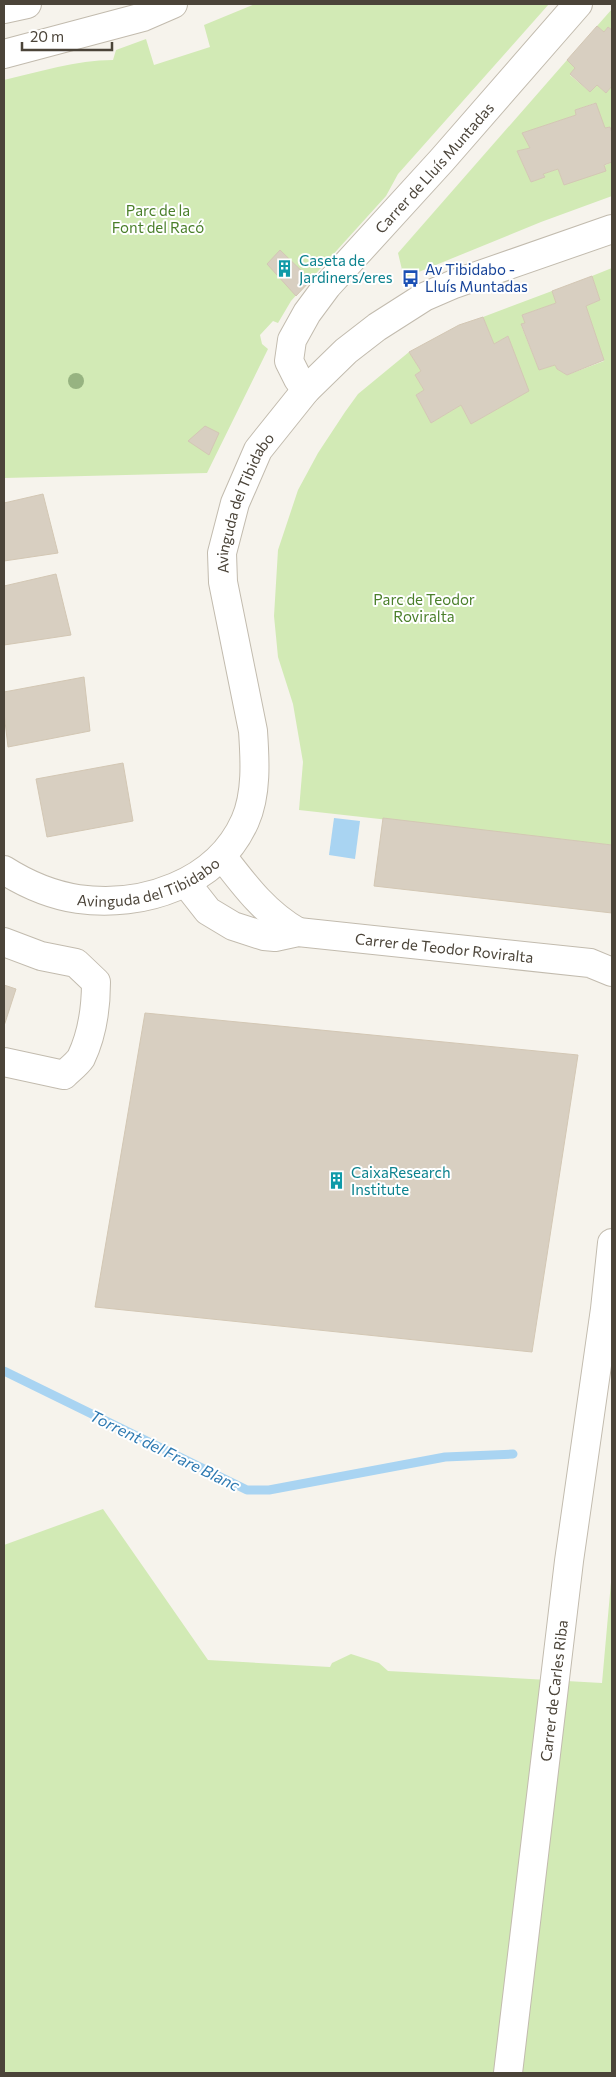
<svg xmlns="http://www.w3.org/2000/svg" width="616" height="2077" font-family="Commissioner,sans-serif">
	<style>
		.green { fill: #d2eab5 }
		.water { fill: #a9d4f2 }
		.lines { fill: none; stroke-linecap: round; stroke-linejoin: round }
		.stream { stroke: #a9d4f2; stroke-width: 9 }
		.building { fill: #d8cfc1; stroke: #d3c7b4 }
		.minor-casing { stroke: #c2bbae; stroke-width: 30 }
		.minor { stroke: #fff; stroke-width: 28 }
		.tree { fill: #97b381 }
		.labels { text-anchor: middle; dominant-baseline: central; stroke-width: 4; stroke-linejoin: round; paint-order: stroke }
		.street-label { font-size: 15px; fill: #4b4439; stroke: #fff }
		.park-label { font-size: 15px; fill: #4a7f2a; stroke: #fff }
		.culture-label { font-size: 15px; fill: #0d838f; stroke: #fff; text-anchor: start }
		.transit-label { font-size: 15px; fill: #164399; stroke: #fff; text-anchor: start }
		.water-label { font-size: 16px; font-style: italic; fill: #2e7ab2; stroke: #fff }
	</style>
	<rect width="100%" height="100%" fill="#f6f3ec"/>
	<path class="green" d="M255,4H549L398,174L386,196L291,301L278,323L273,321L260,335L262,344L268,349L207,473L4,478V80C39,72 76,60 113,60L116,50L146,39L154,65L210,47L204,25Z
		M612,9V30L608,27L604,32L597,26Z
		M567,60L575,68L570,75L590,92L597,85L606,93L612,86V133L610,127L605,128L595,103L575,110L576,115L523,133L530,148L517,151L531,182L544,177L543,174L558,169L564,185L612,162V196L541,222L404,278L398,253Z
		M612,268V845L299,810L303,762L293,704L278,657L274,616L278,550L298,490L318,453L345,412L358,394L409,352L421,371L415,375L424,390L416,395L431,423L461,405L471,424L528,391L508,336L494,344L483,317L552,291L556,303L522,315L525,323L521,325L539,370L555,365L557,369L567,375L604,361L586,306L600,300L592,276Z
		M103,1509L208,1660L330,1667L332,1663L351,1654L379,1663L388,1671L602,1683L612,1571V2073H4V1545Z"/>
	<path class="water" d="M334,818L360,821L355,859L329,855Z"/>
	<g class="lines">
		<path class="stream" d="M4,1371L247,1490H269L445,1457L513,1454"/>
	</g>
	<path class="building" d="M597,26L604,32L608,27L612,30V86L606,93L597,85L590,92L570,74L575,68L567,60Z
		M596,103L605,128L610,127L612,133V162L604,165L606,171L564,185L558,169L543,174L545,177L531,182L517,151L530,148L522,133L576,115L575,110Z
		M280,250L311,280L296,296L267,264Z
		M592,276L600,300L586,306L604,360L567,375L557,369L555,365L539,370L521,324L525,323L522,315L556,303L552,291Z
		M483,317L494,344L508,336L529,391L471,424L461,405L431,423L416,395L424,390L415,375L421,371L409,352L459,325Z
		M205,426L219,433L209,455L188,441Z
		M43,494L58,553L4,561V503Z
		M56,574L71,635L4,645V586Z
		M84,677L90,731L8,747L4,713V692Z
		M123,763L133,821L47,837L36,779Z
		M383,818L612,845V913L374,886Z
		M4,985L16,989L4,1026Z
		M145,1013L578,1055L532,1352L95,1307Z"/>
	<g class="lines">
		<defs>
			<g id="minor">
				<path d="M4,9L27,4"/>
				<path d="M4,54L143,17L173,4"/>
				<path id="s1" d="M306,390L298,379L289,361L292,340L307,313L327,286L442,160L578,4"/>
				<path d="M222,856C245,886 265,913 298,932"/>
				<path id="s2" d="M4,870C26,884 52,895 78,899C142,908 217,884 245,821C257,794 255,760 253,731L223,582L222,553L235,503L258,450L306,390L346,351L377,327L424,297L454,284L612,229"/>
				<path id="s3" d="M186,883L208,911L233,926L264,936L275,937L298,932L590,963L612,972"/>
				<path d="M4,942L41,956L76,963L96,982C96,1007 92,1035 81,1058C77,1064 69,1070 64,1075L4,1062"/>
				<path id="s4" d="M508,2073L569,1561L605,1309L612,1243"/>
			</g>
		</defs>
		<use href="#minor" class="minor-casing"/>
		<use href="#minor" class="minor"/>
	</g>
	<circle class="tree" cx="76" cy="381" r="8"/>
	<defs>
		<symbol id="building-bare" viewBox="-9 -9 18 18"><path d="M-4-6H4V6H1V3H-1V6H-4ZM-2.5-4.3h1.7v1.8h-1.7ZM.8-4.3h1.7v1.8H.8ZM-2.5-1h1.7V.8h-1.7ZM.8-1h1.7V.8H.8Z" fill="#0f9aa8" stroke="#fff" stroke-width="2.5" paint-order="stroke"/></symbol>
		<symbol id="bus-bare" viewBox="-9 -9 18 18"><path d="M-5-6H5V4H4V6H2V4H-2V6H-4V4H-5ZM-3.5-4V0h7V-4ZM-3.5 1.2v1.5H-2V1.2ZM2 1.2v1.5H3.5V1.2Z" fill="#1a4fb4" stroke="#fff" stroke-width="2.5" paint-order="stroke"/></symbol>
	</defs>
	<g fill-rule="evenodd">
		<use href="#building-bare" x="272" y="256" width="25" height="25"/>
		<use href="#bus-bare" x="398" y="266" width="25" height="25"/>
		<use href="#building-bare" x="324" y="1168" width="25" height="25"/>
	</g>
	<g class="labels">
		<g class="street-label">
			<text stroke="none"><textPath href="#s1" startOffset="279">Carrer de Lluís Muntadas</textPath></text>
			<text stroke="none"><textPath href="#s2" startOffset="604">Avinguda del Tibidabo</textPath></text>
			<text stroke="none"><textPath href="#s2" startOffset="154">Avinguda del Tibidabo</textPath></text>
			<text stroke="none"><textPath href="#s3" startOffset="279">Carrer de Teodor Roviralta</textPath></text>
			<text stroke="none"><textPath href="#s4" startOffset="385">Carrer de Carles Riba</textPath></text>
		</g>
		<g class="park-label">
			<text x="158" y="210">Parc de la<tspan x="158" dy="17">Font del Racó</tspan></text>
			<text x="424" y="599">Parc de Teodor<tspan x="424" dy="17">Roviralta</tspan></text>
		</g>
		<g class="culture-label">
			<text x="299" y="260">Caseta de<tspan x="299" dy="17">Jardiners/eres</tspan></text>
			<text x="351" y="1172">CaixaResearch<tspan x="351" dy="17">Institute</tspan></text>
		</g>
		<g class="transit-label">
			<text x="425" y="269">Av Tibidabo -<tspan x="425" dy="17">Lluís Muntadas</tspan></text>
		</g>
		<g class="water-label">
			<text transform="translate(165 1450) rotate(26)">Torrent del Frare Blanc</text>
		</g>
	</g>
	<rect width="616" height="2077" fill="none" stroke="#4b4439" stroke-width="10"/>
	<path d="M22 42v8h90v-8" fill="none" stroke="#4b4439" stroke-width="2.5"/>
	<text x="30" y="42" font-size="15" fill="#4b4439" stroke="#ffffff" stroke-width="4" paint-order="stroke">20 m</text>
</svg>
